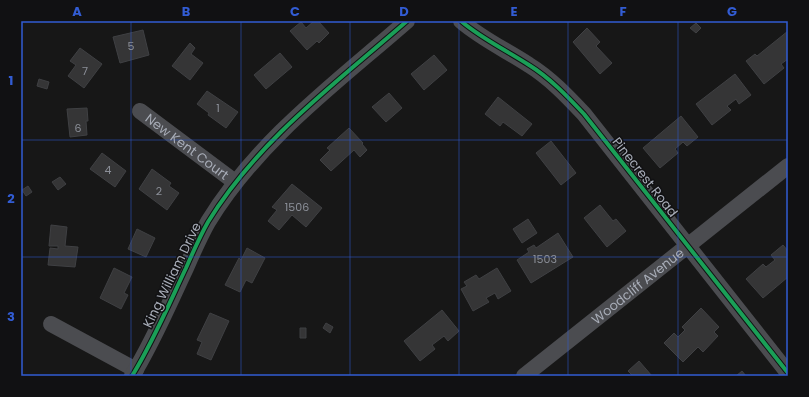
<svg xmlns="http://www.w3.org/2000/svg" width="809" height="397" font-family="Poppins,sans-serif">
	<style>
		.building { fill: #353536; stroke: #3f4043 }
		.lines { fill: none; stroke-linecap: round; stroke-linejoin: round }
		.minor { stroke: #4b4c50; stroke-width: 16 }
		.cycleway-casing { stroke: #111113; stroke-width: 6 }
		.cycleway { stroke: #1a9f57; stroke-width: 4 }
		.grid { fill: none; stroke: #325cd3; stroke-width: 1; stroke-opacity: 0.55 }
		.labels { text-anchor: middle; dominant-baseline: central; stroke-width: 3; stroke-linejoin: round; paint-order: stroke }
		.number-label { font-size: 11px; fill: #8b8f98 }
		.street-label { font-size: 13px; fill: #a8adb8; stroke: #111113 }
		.neatline { fill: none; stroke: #325cd3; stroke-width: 1.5 }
		.grid-label { font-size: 13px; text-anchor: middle; font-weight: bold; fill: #325cd3 }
	</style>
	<rect width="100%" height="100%" fill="#171717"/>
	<path class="building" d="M314,21H318L329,33L319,43L317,41L307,50L290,31L301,22L306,28Z
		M696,23L701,28L696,33L690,28Z
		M587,28L600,42L596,46L612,63L600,74L573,42Z
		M143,30L149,55L120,63L113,37Z
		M788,31V59L781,64L784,68L764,84L746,61L755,54L757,56Z
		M190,43L195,48L191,54L203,63L190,80L172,66Z
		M80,48L102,64L84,88L68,76L76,65L70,61Z
		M280,53L292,67L266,89L254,75Z
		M434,55L447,70L424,90L411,74Z
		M735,74L751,95L739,104L736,99L727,106L731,110L712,125L696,104Z
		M39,79L49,82L47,89L37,86Z
		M207,91L238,112L226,128L208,115L209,113L197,104Z
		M389,93L402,108L386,122L372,107Z
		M498,97L532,124L522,136L503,122L500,126L485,114Z
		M87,108L88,121H86L87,135L70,137L67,109Z
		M681,116L698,137L687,146L683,142L675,149L678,153L660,168L643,148Z
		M349,128L363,143L362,144L367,150L360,157L354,150L331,171L320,160L330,150L327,148Z
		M551,141L576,173L561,185L536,153Z
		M102,153L126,171L115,187L90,169Z
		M152,169L171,183L169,186L179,193L167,210L139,189Z
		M60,177L66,184L58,190L52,182Z
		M292,184L322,208L306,227L292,215L279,230L268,221L277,210L272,207Z
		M28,186L32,192L26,196L22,190Z
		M600,205L613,221L616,219L626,231L607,247L584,218Z
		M528,219L537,233L522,243L513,229Z
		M51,225L67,227L65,246L78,247L75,267L48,265L50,248L58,249V246H49Z
		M137,229L155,238L146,257L128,249Z
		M558,233L573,257L531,283L517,260L529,252L527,249L534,245L536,248Z
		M783,245L788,251V277L763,298L746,279L763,264L766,267L775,260L771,255Z
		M247,248L265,258L252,283L246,280L240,292L225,285L239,258L241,260Z
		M114,268L132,277L124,293L128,295L121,309L100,298Z
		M497,268L511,291L498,299L495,293L486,298L489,302L473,311L461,289L467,286L464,282L476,275L479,279Z
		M701,308L719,327L714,332L718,336L703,352L698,347L683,362L664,343L674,333L678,337L685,330L682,327Z
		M442,310L459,331L448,341L444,336L432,345L435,349L420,361L404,341Z
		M210,313L229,321L211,360L197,354L202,342L197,340Z
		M326,323L333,327L330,333L323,328Z
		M300,328H306V338H300Z
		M639,361L652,376H631L632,375L628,371Z
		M742,371L746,376H736Z"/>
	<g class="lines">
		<g class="minor">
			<path d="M461,21C482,39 506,50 529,65C550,78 567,96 584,114L788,373"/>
			<path id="s1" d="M140,111L235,182"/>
			<path d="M51,324L136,370"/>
			<path d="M132,376C153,342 169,304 186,268C193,252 200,236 208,222C258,140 336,83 407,21"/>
			<path id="s2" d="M524,376L788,166"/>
		</g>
		<defs>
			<path id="cycleway" d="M461,21C482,39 506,50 529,65C550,78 567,96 584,114L788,373
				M132,376C153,342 169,304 186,268C193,252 200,236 208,222C258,140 336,83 407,21"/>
		</defs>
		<use href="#cycleway" class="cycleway-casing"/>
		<use href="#cycleway" class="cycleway"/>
	</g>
	<path class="grid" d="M131,21V376M241,21V376M350,21V376M459,21V376M568,21V376M678,21V376M21,140H788M21,257H788"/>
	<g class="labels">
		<g class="number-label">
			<text x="131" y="46">5</text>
			<text x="85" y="71">7</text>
			<text x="218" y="108">1</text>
			<text x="78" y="128">6</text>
			<text x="108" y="170">4</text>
			<text x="159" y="191">2</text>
			<text x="297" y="207">1506</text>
			<text x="545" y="259">1503</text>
		</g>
		<g class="street-label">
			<text stroke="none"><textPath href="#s1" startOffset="59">New Kent Court</textPath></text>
			<text transform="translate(645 177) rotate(52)">Pinecrest Road</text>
			<text transform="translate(172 275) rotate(-64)">King William Drive</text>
			<text stroke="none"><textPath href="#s2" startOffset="145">Woodcliff Avenue</textPath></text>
		</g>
	</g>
	<rect width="809" height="397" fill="none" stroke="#111113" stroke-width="44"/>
	<rect x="22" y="22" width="765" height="353" class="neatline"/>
	<g class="grid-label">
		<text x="77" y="16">A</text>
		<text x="186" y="16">B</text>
		<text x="295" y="16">C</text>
		<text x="404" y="16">D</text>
		<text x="514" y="16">E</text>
		<text x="623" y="16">F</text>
		<text x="732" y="16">G</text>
		<text x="11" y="85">1</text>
		<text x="11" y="203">2</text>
		<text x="11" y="321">3</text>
	</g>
</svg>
